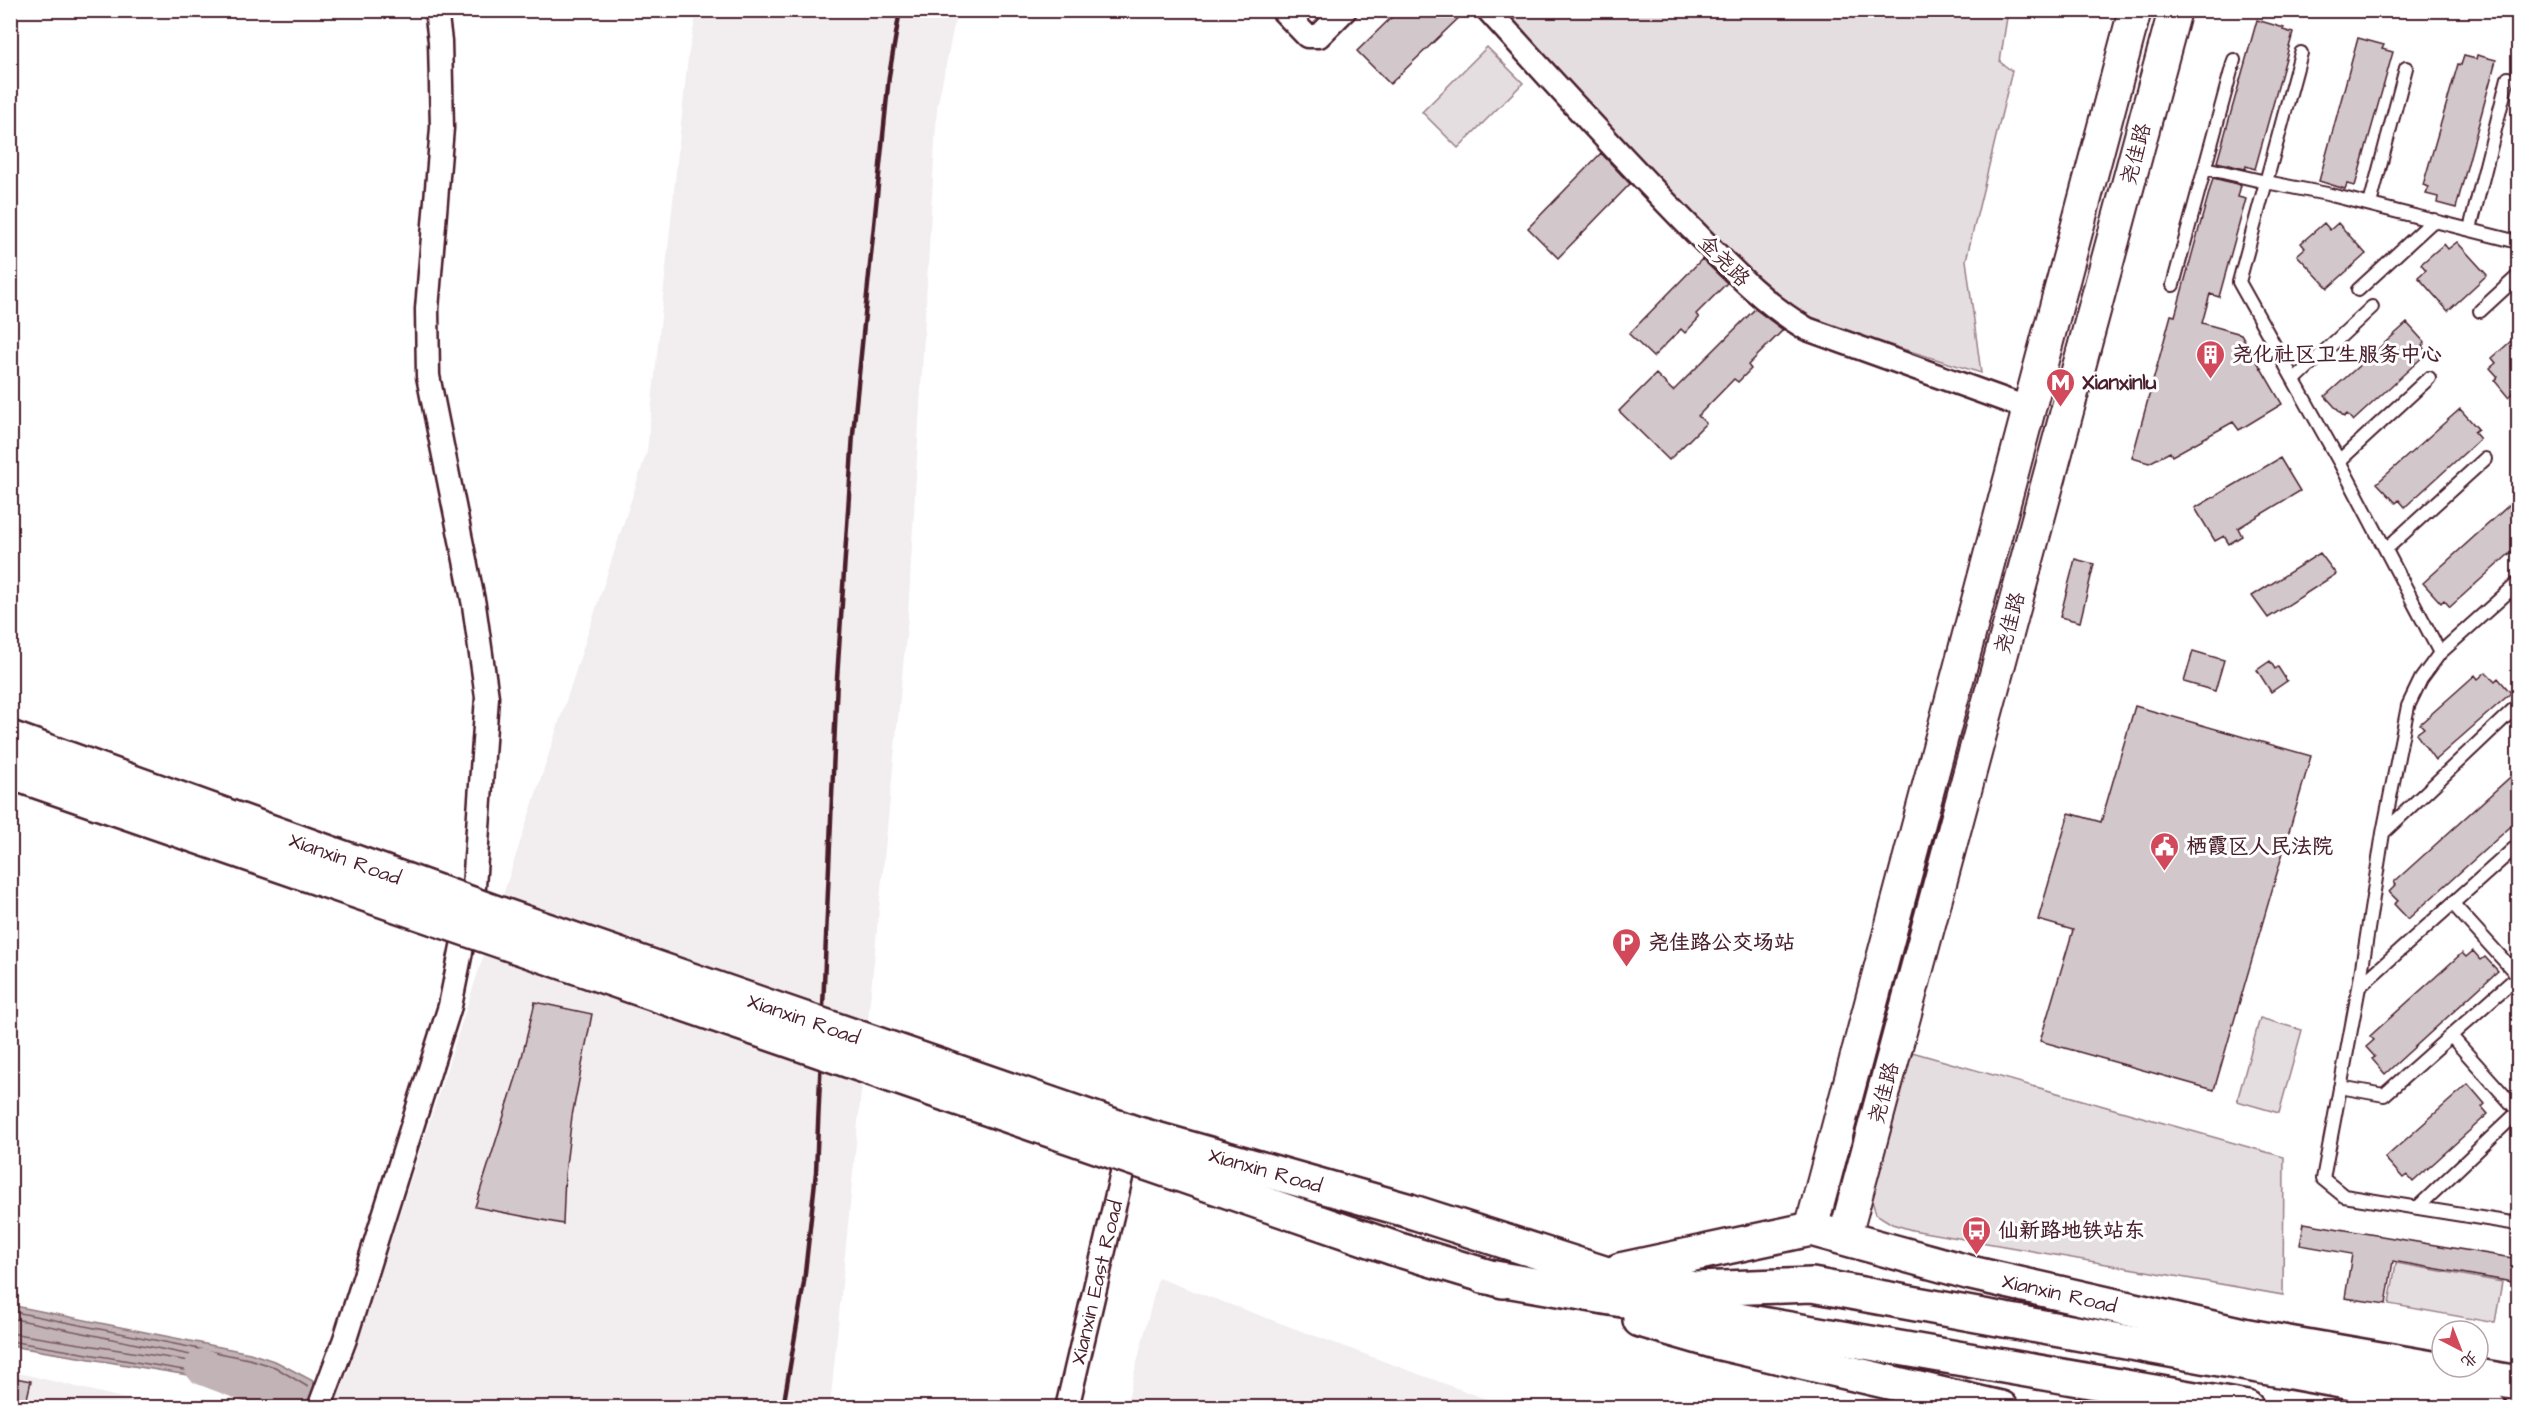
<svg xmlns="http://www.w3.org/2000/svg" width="2529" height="1418" font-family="'Architects Daughter','LXGW WenKai TC',sans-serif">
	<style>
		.built { fill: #f2eeef }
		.green { fill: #e5dee0; stroke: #987e86; stroke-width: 1.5 }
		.water { fill: #c1b3b6; stroke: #91787e; stroke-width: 1.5 }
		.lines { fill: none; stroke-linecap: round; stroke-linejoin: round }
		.shore { stroke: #7a5a63; stroke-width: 1.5 }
		.river { stroke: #c1b3b6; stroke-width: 36 }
		.building { fill: #d2c7cb; stroke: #4a1f2b; stroke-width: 1.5 }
		.service-casing { stroke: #4a1f2b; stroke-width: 16 }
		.minor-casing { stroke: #4a1f2b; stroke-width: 27 }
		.secondary-casing { stroke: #4a1f2b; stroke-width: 36 }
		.primary-casing { stroke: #4a1f2b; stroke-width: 38 }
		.service { stroke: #fff; stroke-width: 12 }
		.minor { stroke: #fff; stroke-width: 22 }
		.secondary { stroke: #fff; stroke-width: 32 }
		.primary { stroke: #fff; stroke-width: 33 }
		.rail { stroke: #4a1f2b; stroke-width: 4.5 }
		.primary-bridge-casing { stroke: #4a1f2b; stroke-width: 38; stroke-linecap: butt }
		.primary-bridge { stroke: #fff; stroke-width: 33 }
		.labels { text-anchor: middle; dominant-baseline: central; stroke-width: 6; stroke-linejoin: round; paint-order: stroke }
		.street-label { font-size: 21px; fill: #4a1f2b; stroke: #fff }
		.poi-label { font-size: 21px; font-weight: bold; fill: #4a1f2b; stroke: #fff; text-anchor: start }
	</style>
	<rect width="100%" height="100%" fill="#fff"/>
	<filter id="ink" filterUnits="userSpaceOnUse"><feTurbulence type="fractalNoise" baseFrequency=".0167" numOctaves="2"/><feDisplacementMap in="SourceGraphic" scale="12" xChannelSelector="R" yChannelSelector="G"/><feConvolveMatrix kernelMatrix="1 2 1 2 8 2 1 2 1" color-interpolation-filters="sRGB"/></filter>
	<g filter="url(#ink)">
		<path class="built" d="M697,11H957L937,108L908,616L830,1407L330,1408L348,1373L647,451L688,56Z
			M1158,1278L1508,1407H1126Z
			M11,1371L159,1407H11Z"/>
		<path class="green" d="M1501,11H2008L2000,62L2012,71L1966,260L1981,373L1799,317L1738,265Z
			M1487,47L1523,83L1458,148L1422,112Z
			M2260,1018L2302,1030L2279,1113L2237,1101Z
			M1912,1052L2284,1157L2283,1295L1912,1230L1892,1224L1876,1214L1869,1191Z
			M2396,1263L2502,1282L2495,1323L2389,1304Z"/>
		<path class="water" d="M10,1305L250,1353L277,1362L313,1381L318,1398L268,1388L11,1346Z"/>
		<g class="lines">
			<path class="shore" d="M10,1311L249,1359L275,1367L308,1387L304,1390L10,1341
				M10,1318L210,1359L213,1362L209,1364L10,1333"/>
			<path class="river" d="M203,1367L305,1406"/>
		</g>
		<path class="building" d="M1399,10H1467L1390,84L1357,51Z
			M2257,20L2284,28L2283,30L2293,33L2255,169L2246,166L2245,169L2217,162Z
			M2358,38L2384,45L2382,49L2393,52L2355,186L2347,184L2345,189L2319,181Z
			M2477,55L2496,60L2456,208L2437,203L2438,197L2426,194L2429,187L2423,185L2458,64L2461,65L2464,56L2476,59Z
			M1601,153L1630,184L1558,258L1528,228Z
			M2213,178L2241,185L2238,197L2246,199L2219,297L2210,294L2202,323L2241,334L2282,404L2239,430L2233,422L2172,456L2170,452L2149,463L2132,458L2171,315L2175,316Z
			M2324,223L2330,230L2338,223L2366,254L2328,288L2297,255L2305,248L2301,243Z
			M2457,242L2487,275L2448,311L2418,277L2426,270L2421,264L2444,244L2448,249Z
			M1702,259L1727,283L1696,314L1699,318L1685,333L1681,329L1653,357L1629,334Z
			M1755,309L1783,330L1748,365L1751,369L1738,382L1734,379L1698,416L1706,423L1669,460L1619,411L1656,374L1673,391Z
			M2407,323L2425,343L2422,346L2427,353L2353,421L2347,414L2344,417L2325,396Z
			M2511,341L2518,350V388L2508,397L2494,380L2498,377L2490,368L2496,363L2492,358Z
			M2460,409L2478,429L2474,432L2480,439L2405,507L2399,500L2396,503L2377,483Z
			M2280,458L2300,491L2238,528L2242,536L2229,544L2224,536L2215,541L2195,508Z
			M2518,497V546L2450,607L2444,600L2441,603L2423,583Z
			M2320,553L2336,574L2268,618L2252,596Z
			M2075,559L2094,564L2080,622L2060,617Z
			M2193,651L2224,660L2215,691L2184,682Z
			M2270,661L2275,669L2278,667L2287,681L2271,692L2257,670Z
			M2486,672L2495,681L2498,678L2511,693L2435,760L2416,734L2424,728L2420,724L2475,675L2478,679Z
			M2135,706L2311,756L2214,1090L2040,1041L2073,930L2038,920L2069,813L2101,822Z
			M2518,770V820L2408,919L2394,904L2398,901L2389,892L2396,885L2394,882Z
			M2473,951L2481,960L2485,957L2498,971L2385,1074L2372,1059L2375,1057L2366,1047L2374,1040L2370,1036L2462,953L2466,957Z
			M535,1002L592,1014L572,1116L565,1174L563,1224L475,1207L520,1065Z
			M2468,1084L2485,1104L2482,1107L2488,1114L2413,1182L2407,1175L2403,1178L2385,1158Z
			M2304,1223L2518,1259V1283L2393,1261L2386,1304L2345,1298L2352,1254L2300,1245Z
			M10,1377L31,1381L25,1407H10Z"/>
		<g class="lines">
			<defs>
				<path id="service" d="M2205,168L2266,182L2301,53
					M2370,204L2406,68
					M2470,229L2508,78
					M2173,285L2234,60
					M2358,290L2434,220
					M2480,311L2518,276
					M2294,380L2372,307
					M2339,461L2429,378
					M2386,549L2485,459
					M2518,583L2440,653L2421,679L2408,706L2383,833L2359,987L2323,1179L2344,1196L2518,1224
					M2440,653L2339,461L2239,282L2266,182L2327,194L2518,242
					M2383,833L2518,705
					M2359,987L2518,845
					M2451,1036L2518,1111
					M2340,1087L2384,1095L2518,976L2453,904
					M2418,1207L2518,1112"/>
				<g id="minor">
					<path d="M1282,10L1307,36H1319L1345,10"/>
					<path d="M1488,10C1552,81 1617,152 1684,221C1723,260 1759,301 1807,329L2030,409"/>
					<path d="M319,1408L345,1339L450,1006L474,887L487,697L474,605L428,376L427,309L442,128L440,41L436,10"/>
					<path id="s1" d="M1067,1408L1126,1156"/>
				</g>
				<path id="secondary" d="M1811,1229L2135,10
					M1845,1236L2175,10"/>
				<g id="primary">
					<path d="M1410,1211L1604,1273L1695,1289L1812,1285L2489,1408"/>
					<path d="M1396,1249L1503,1281"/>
					<path id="s2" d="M1620,1270L1811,1229L1971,1273L2248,1336L2518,1383"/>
					<path d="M1483,1276L2247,1408"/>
					<path d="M1640,1320L1716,1342L2001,1408"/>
				</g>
			</defs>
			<use href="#service" class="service-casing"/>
			<use href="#minor" class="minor-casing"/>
			<use href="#secondary" class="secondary-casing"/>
			<use href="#primary" class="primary-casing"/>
			<use href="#service" class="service"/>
			<use href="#minor" class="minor"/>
			<use href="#secondary" class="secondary"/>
			<use href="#primary" class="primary"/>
			<path class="rail" d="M783,1408L804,1282L816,1172L837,679L853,434L889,76L900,10"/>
			<defs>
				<g id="primary-bridge">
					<path id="s3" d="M10,738L491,911L1135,1133L1410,1211"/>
					<path d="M10,772L1396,1249"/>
				</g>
			</defs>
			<use href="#primary-bridge" class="primary-bridge-casing"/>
			<use href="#primary-bridge" class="primary-bridge"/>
		</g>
	</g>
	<defs>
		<symbol id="building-pin" viewBox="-11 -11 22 30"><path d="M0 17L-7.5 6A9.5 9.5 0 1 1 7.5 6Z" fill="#d1495b" stroke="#fff"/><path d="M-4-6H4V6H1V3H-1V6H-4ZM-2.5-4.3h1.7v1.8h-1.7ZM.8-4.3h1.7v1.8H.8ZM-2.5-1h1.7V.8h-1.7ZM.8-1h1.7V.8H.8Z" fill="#fff"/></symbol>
		<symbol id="metro-pin" viewBox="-11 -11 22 30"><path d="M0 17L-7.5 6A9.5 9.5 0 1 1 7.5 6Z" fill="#d1495b" stroke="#fff"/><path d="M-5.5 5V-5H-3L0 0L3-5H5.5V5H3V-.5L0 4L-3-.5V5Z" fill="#fff"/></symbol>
		<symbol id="civic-pin" viewBox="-11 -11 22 30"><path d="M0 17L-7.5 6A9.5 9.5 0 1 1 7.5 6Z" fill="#d1495b" stroke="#fff"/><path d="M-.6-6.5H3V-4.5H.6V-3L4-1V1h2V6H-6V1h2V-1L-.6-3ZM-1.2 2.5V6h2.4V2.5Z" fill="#fff"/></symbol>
		<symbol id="parking-pin" viewBox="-11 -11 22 30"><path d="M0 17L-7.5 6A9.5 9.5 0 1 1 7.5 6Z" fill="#d1495b" stroke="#fff"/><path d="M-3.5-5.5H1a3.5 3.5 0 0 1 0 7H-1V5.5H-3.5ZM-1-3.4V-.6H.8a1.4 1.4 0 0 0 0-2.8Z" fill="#fff"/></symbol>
		<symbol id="bus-pin" viewBox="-11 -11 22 30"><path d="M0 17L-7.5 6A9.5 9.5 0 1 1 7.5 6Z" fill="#d1495b" stroke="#fff"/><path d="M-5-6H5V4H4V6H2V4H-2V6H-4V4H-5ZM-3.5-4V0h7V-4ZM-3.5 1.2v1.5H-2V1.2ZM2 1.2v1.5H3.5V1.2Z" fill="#fff"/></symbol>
	</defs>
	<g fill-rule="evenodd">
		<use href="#building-pin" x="2194" y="338" width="33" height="45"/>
		<use href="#metro-pin" x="2044" y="366" width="33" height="45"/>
		<use href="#civic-pin" x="2148" y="830" width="33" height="45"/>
		<use href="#parking-pin" x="1610" y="926" width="33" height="45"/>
		<use href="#bus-pin" x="1960" y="1214" width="33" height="45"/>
	</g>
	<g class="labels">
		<g class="street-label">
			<text transform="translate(2136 154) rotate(-75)">尧佳路</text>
			<text transform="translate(1724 261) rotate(45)">金尧路</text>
			<text transform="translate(2010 623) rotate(-75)">尧佳路</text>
			<text stroke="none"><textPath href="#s3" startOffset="356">Xianxin Road</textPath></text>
			<text stroke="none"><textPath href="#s3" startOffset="842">Xianxin Road</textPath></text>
			<text transform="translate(1884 1093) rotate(-75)">尧佳路</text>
			<text stroke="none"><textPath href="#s3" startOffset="1328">Xianxin Road</textPath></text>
			<text stroke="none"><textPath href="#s1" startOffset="129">Xianxin East Road</textPath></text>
			<text stroke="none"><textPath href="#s2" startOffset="452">Xianxin Road</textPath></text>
		</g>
		<g class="poi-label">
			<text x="2232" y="354">尧化社区卫生服务中心</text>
			<text x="2082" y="382">Xianxinlu</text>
			<text x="2186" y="846">栖霞区人民法院</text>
			<text x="1648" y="942">尧佳路公交场站</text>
			<text x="1998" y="1230">仙新路地铁站东</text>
		</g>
	</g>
	<rect width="2529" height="1418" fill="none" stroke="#fff" stroke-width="36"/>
	<rect x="18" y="18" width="2493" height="1382" fill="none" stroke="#4a1f2b" stroke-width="2" filter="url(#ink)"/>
	<g transform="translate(2460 1349) rotate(138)"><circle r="28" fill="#ffffff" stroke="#b7a5aa" stroke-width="1.5"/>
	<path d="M0-4.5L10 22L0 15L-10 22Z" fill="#d1495b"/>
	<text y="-9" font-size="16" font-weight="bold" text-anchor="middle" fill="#4a1f2b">北</text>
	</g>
</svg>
